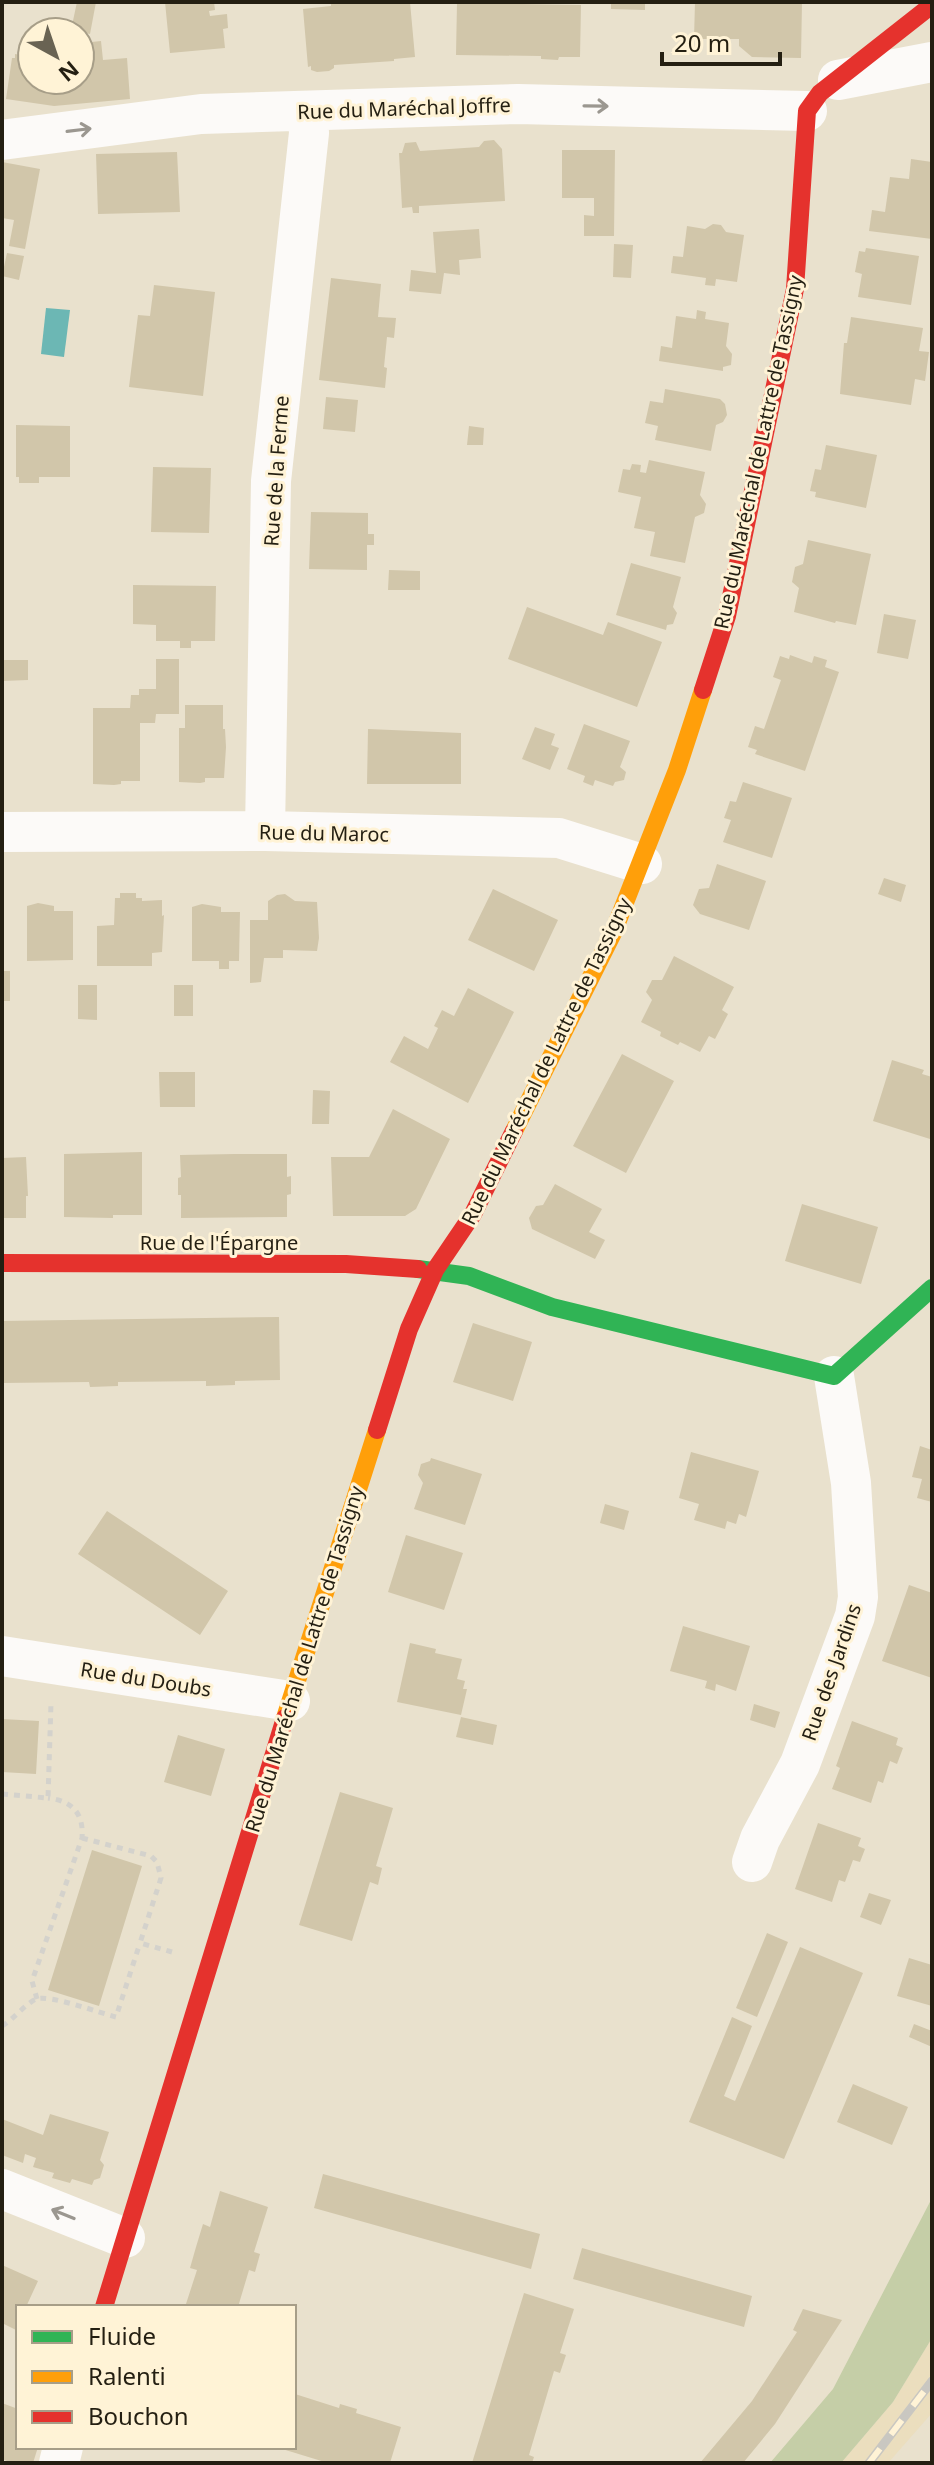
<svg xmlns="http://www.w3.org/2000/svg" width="934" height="2465" font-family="'Noto Sans',sans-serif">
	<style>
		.built { fill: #ebdebe }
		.green { fill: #c5cea7 }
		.water { fill: #6cb7b4 }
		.building { fill: #d1c6aa }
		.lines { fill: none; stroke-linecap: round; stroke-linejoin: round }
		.path { stroke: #d4d2cc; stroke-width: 5; stroke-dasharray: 6 6; stroke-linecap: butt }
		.street { stroke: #fcfaf8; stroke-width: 40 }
		.fast { stroke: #30b455; stroke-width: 18 }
		.slow { stroke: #ff9f0a; stroke-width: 18 }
		.jam { stroke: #e5322d; stroke-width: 18 }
		.rail-casing { stroke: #c9c7c1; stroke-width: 9 }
		.rail { stroke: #fff3d6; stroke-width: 6; stroke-dasharray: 18; stroke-linecap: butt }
		.oneway { stroke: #9b9790 }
		.labels { text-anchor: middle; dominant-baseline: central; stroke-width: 6; stroke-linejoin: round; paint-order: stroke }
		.street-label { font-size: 20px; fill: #241f12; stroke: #fff3d6 }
	</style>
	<rect width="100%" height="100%" fill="#e9e1cd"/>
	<path class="built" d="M932,2338V2413L888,2463H841L893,2402Z"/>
	<path class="green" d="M932,2198V2338L893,2402L841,2463H770L833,2389Z"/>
	<path class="water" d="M46,308L70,310L64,357L41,354Z"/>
	<path class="building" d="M77,2H96L90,34L71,30Z
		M165,2H214L215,10L209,11L210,16L227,14L228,28L223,29L225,48L170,53Z
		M331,2H410L415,57L394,59V61L334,65V68L329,71L317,72L311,70V66L308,67L303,9L331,6Z
		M611,2H645V10L611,9Z
		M695,2H802L801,58L752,57L739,46V39H694Z
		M457,3L581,5L580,57H559L558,60L541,59V56L456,55Z
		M101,41L103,60L127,58L130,99L54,106L6,99L12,58H15V54L32,57V80H80V62H84L82,43Z
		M494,140L502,149L505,201L419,206V213H413L412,207L402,208L399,153H402L405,143L416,142L420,151L479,147L484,141Z
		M562,150H615L614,236H584V215L594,216V198H562Z
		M177,152L180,212L98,214L96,154Z
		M911,159L932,162V239L869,231L872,210L885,212L890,177L909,179Z
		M2,162L40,169L25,249L9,246L14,220L2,218Z
		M713,224L721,225L726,232L744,235L737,282L716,279L715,286L705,285L706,278L671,273L673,256L683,257L687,226L705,229Z
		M479,229L481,258L459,260L460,275L444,273L441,294L409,291L411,270L436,273L433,232Z
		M614,244L633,245L631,278L613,277Z
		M866,248L919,256L911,305L858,297L862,274L855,272L859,251L865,252Z
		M7,253L24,256L19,280L2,276Z
		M331,278L381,284L378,317L396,318L394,338L387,337L384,367L387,368L385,388L319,380Z
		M154,285L215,292L203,396L129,387L138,315L150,316Z
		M697,310L706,312L705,319L729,323L726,346L732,354L731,365L723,367V371L659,361L661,346L672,348L676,316L696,319Z
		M851,317L923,328L919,351L929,352L925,381L915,379L911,405L840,394L844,343H847Z
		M665,389L720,399L725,404L727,415L723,422L716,425L711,451L655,440L658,426L645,423L650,401L663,403Z
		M326,397L358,400L355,432L323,429Z
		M16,425L70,426V477H39V483H19V477H16Z
		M469,426L484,428L483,445H467Z
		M826,445L877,455L866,508L815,497L816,492L810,491L815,469L821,470Z
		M649,460L705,472L700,495L706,504L704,513L695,517L685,563L650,556L655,532L634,528L641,497L618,492L623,469L630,470L632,464L641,465L640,472L646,473Z
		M153,467L211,468L209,533L151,532Z
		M311,512L368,513V534H374V545H367V570L309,569Z
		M808,540L871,554L856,625L836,621L835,623L794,612L799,588L792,582L795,567L803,564Z
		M631,563L681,577L673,607L677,613L673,624L667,625L666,630L616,615Z
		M389,570L420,571V590H388Z
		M133,585L216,586L215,641H191V648H180V641H156V625L133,624Z
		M527,607L603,635L608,622L662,642L637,707L508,659Z
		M884,614L916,620L908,659L877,653Z
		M790,655L812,663L814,656L827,660L825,667L839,672L805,771L755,754L757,750L748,747L755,726L764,729L781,680L773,677L780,656L789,659Z
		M156,659H179V714H156L155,723H140V781H121V784L114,785L93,784V708H130L131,695H139V689H156Z
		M2,660H28V680L2,681Z
		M185,705H223V729H225L226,747L224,778H205V782L200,783L179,782V728H185Z
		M584,724L630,741L620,767L626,772L624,780L615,782L613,786L595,780L593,786L583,782L585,776L567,769Z
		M535,727L555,734L551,745L559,748L550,770L522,759Z
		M368,729L461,733V784H367Z
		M743,782L792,798L772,858L723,842L731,820L724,818L727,810L730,801L736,802Z
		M717,864L766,881L749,930L700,914L693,905L699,889L709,888Z
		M884,878L906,885L901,902L878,894Z
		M493,889L558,920L534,971L468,940Z
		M120,893H136V898H142V901L162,900V916L164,915L162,952L152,953V966H97V926L114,925L115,898H120Z
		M285,894L295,901L317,902L319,938L317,951L283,950V958H264L261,982L250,983V920H268V901L277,895Z
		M38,903L54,906V911H73V960L27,961V906Z
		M202,904L221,907V912H240L239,961H229V969H219V961H192V907Z
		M674,956L734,987L722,1010L728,1014L715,1039L709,1036L700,1052L680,1042L678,1045L660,1036L661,1032L641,1022L652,1000L646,992L652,980H662Z
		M2,971H10V1001H2Z
		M78,985H97V1020L78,1019Z
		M174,985H193V1016H174Z
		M468,988L514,1012L468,1103L390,1062L404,1036L428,1049L438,1028L434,1026L442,1010L454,1016Z
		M622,1054L674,1081L626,1173L573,1146Z
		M892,1060L924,1070L922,1074L932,1077L930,1139L873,1121Z
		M159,1072H195V1107H160Z
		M313,1090L330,1091L329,1124H312Z
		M393,1109L450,1139L416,1209L405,1216H333L331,1157H369Z
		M142,1152V1215H113V1218L64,1217V1154Z
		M235,1154H287V1177L291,1176V1194L287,1195V1217L181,1218V1195H178V1178L181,1177L180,1155Z
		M26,1157L28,1196H26V1218H2V1158Z
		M555,1184L602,1209L589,1232L605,1240L595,1259L532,1229L529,1218L536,1206L543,1205Z
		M802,1204L878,1227L861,1284L785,1261Z
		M279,1317L280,1380L235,1381V1385L206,1386V1381L118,1382V1386L90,1387L89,1382L2,1383V1321Z
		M473,1323L532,1342L513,1401L453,1382Z
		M920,1446L932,1450V1502L917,1498L922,1479L912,1477Z
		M691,1452L759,1471L746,1517L739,1514L736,1524L727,1521L725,1529L694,1520L699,1504L679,1498Z
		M431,1458L482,1474L465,1525L414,1509L423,1483L418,1475L421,1464L430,1461Z
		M605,1504L629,1511L624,1530L600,1523Z
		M107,1511L228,1591L200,1635L78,1554Z
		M406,1535L463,1553L444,1610L388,1592Z
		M909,1585L932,1593V1678L882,1661Z
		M683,1626L750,1646L736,1691L716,1684L715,1691L705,1688L707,1681L670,1671Z
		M410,1643L436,1649L435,1653L462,1659L457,1679L465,1681L463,1689H467L461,1715L397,1702Z
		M754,1704L780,1712L775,1728L750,1720Z
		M461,1717L497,1725L493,1745L456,1737Z
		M2,1719L39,1721L36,1774L2,1772Z
		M852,1721L898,1738L896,1745L903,1748L897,1764L890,1761L883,1783L878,1781L871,1803L832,1789L840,1768L836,1766Z
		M178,1735L225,1749L211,1796L164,1782Z
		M340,1792L393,1808L376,1866L382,1868L378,1885L370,1882L352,1941L299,1925Z
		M818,1823L861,1838L858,1846L865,1849L860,1862L853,1860L845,1882L839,1880L832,1902L795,1889Z
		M92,1850L142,1866L99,2006L48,1990Z
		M869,1893L891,1900L881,1925L860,1917Z
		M767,1933L788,1942L757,2017L736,2008Z
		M800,1947L863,1973L784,2159L689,2122L732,2017L752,2026L724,2096L735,2101Z
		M909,1958L932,1965V2006L897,1996Z
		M914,2024L932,2031V2047L909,2037Z
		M853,2084L908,2107L892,2145L837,2122Z
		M50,2114L109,2132L100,2160L104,2165L100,2178L94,2180L92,2185L72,2179L70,2183L52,2178L54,2173L33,2167L36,2158L25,2154L23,2163L2,2155V2119L43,2135Z
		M323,2174L540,2234L531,2269L314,2208Z
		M220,2191L268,2207L254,2252L260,2254L255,2272L249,2270L238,2307H185L197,2270L190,2268L196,2247L203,2224L210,2227Z
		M582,2248L752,2296L744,2327L573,2279Z
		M2,2265L38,2281L26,2307H18L16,2330L2,2323Z
		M524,2293L574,2309L560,2353L566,2355L560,2373L554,2371L529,2455L534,2457L532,2463H472Z
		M803,2309L842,2320L775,2424L743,2463H700L752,2401L797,2332L793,2330Z
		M295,2394L339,2408L340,2404L357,2409L356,2413L401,2427L390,2463H328L279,2448L294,2447Z
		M2,2403L18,2409V2447H38L33,2463H12L2,2459Z"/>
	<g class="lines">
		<path class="path" d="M2,1794L48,1798L51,1703
			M82,1838L151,1856L157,1862L161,1878L140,1943L172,1952
			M37,1999L32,1981L82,1838C84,1813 72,1801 48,1798
			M2,2026C14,2019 24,2005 36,1999C49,1994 100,2013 116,2017L140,1943"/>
		<path class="street" d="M838,80L932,62
			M2,140L201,114L518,104L807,111
			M265,831L271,481L309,133L308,112
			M2,832L265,831L559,838L642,864
			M2,1656L290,1701
			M752,1862L760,1839L800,1764L855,1616L858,1597L851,1483L834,1376
			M2,2189L125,2238
			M59,2463L63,2447"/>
		<path class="fast" d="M418,1269L469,1276L552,1307L834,1376L932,1288"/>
		<path class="slow" d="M514,1131L613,933L677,770L703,690
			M285,1718L377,1430"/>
		<path class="jam" d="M703,690L727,616L795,289L807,111L820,93L932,5
			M2,1263L346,1264L418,1269
			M377,1430L409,1329L435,1270L473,1214L514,1131
			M104,2307L285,1718"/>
		<defs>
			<path id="rail" d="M869,2463L932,2381"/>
		</defs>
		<use href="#rail" class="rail-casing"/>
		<use href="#rail" class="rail"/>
	</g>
	<defs><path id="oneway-shaft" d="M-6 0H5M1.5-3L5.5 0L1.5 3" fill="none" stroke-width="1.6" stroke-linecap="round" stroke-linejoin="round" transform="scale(2)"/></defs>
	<g class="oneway">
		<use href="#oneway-shaft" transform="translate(596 106) rotate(1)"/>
		<use href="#oneway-shaft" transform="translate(79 130) rotate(-7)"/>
		<use href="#oneway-shaft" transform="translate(63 2214) rotate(-158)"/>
	</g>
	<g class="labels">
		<g class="street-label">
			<text transform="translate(404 108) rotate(-2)">Rue du Maréchal Joffre</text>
			<text transform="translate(758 452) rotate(-78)">Rue du Maréchal de Lattre de Tassigny</text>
			<text transform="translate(276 471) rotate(-86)">Rue de la Ferme</text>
			<text transform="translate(324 833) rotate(1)">Rue du Maroc</text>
			<text transform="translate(546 1061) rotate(-64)">Rue du Maréchal de Lattre de Tassigny</text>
			<text x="219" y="1242">Rue de l'Épargne</text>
			<text transform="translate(304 1659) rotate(-73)">Rue du Maréchal de Lattre de Tassigny</text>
			<text transform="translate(831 1672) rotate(-71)">Rue des Jardins</text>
			<text transform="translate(146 1679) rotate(9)">Rue du Doubs</text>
		</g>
	</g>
	<rect width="934" height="2465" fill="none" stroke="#241f12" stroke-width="8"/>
	<rect x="16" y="2305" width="280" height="144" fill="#fff3d6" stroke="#a79e88" stroke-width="2"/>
	<rect x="32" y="2331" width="40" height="12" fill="#30b455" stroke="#a79e88" stroke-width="2"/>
	<text x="88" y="2345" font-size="24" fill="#241f12">Fluide</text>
	<rect x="32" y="2371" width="40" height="12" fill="#ff9f0a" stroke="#a79e88" stroke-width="2"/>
	<text x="88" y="2385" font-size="24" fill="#241f12">Ralenti</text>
	<rect x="32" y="2411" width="40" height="12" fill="#e5322d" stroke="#a79e88" stroke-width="2"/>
	<text x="88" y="2425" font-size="24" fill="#241f12">Bouchon</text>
	<g transform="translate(56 56) rotate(140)"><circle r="38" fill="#fff3d6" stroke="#a79e88" stroke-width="2"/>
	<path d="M0-6L14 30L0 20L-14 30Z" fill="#696353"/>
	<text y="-12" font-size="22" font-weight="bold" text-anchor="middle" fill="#241f12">N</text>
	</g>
	<path d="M662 52v12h118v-12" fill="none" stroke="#241f12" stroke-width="4"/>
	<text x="674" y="52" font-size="24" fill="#241f12" stroke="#fff3d6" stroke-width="6" paint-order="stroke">20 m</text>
</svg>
